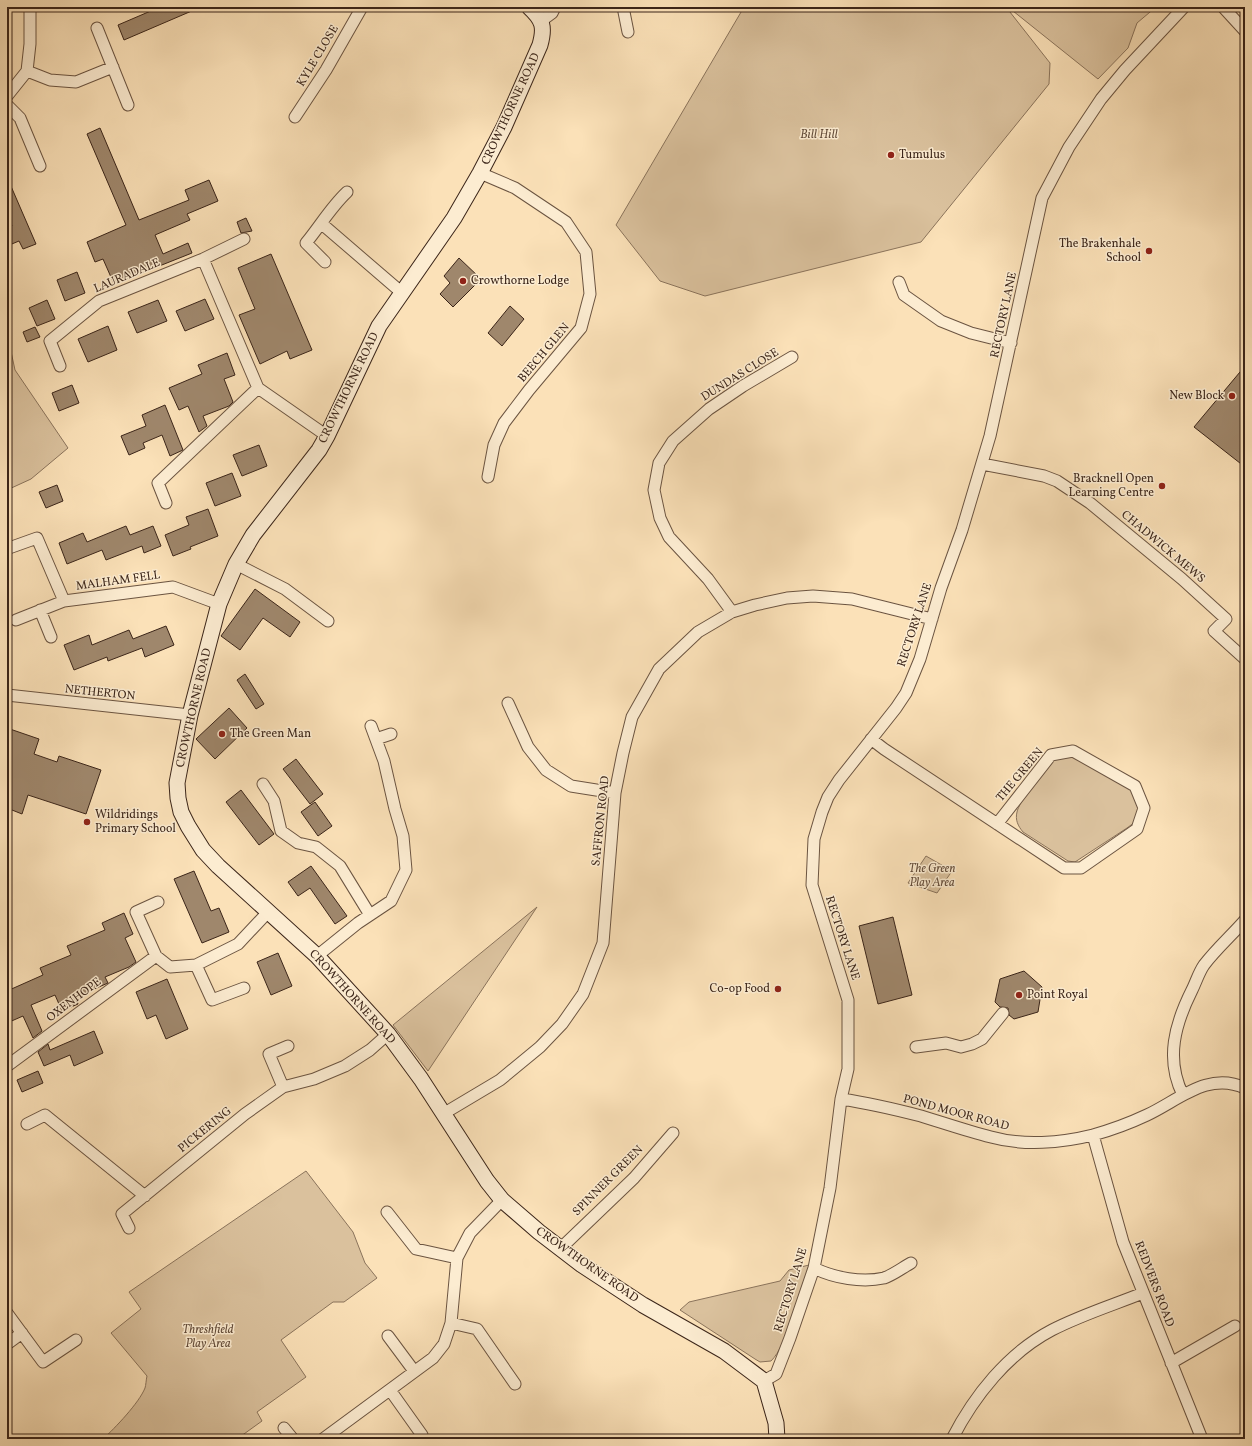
<svg xmlns="http://www.w3.org/2000/svg" width="1252" height="1446" font-family="Vollkorn,serif">
	<style>
		.green { fill: #dac19d; stroke: #8a735b }
		.building { fill: #9f876c; stroke: #3b2519 }
		.lines { fill: none; stroke-linecap: round; stroke-linejoin: round }
		.street-casing { stroke: #6b5441; stroke-width: 13 }
		.secondary-casing { stroke: #3b2519; stroke-width: 17 }
		.street { stroke: #fcecd1; stroke-width: 11 }
		.secondary { stroke: #fcecd1; stroke-width: 15 }
		.poi-dot { fill: #8f2418; stroke: #fcecd1; stroke-width: 1.5 }
		.labels { text-anchor: middle; dominant-baseline: central; stroke-width: 3; stroke-linejoin: round; paint-order: stroke }
		.street-label { font-size: 12px; fill: #3b2519; stroke: #fcecd1 }
		.park-label { font-size: 12px; font-style: italic; fill: #634c3a; stroke: #fcecd1 }
		.poi-label { font-size: 12px; fill: #3b2519; stroke: #fcecd1; text-anchor: start }
	</style>
	<rect width="100%" height="100%" fill="#fbe1b8"/>
	<filter id="stains"><feTurbulence type="fractalNoise" baseFrequency=".005" numOctaves="4"/><feColorMatrix values="0 0 0 0 .2 0 0 0 0 .09 0 0 0 0 .02 0 0 0 .5 -.17"/></filter>
	<radialGradient id="worn" r=".72"><stop offset=".6" stop-color="#630" stop-opacity="0"/><stop offset="1" stop-color="#630" stop-opacity=".3"/></radialGradient>
	<path class="green" d="M744,7H1006L1050,63L1049,84L921,242L705,296L660,281L616,225Z
		M1008,7H1156L1137,23L1128,48L1098,79Z
		M7,333L15,370L68,448L31,479L7,490Z
		M1067,753L1129,785L1141,807L1135,822L1127,828L1075,862L1068,861L1023,832C1018,826 1015,820 1017,812C1018,804 1046,763 1053,758C1056,755 1063,754 1067,753Z
		M926,856L952,871L937,893L908,883Z
		M537,907L428,1071L393,1025Z
		M306,1171L353,1232L365,1263L377,1278L344,1302H333L281,1340L306,1377L257,1412L262,1421L237,1439H103C115,1428 139,1403 145,1388C146,1385 146,1380 147,1376L111,1333L141,1309L129,1292Z
		M809,1265C802,1287 787,1346 771,1361L760,1362L755,1359L680,1310L689,1302L780,1281L789,1270Z"/>
	<path class="building" d="M160,7H201L124,40L118,25Z
		M100,128L139,220L189,200L185,190L209,180L218,201L187,214L190,220L155,235L163,254L188,243L192,253L114,284L103,259L95,262L87,242L126,225L87,134Z
		M7,177L36,244L23,249L19,241L7,246V228L12,226L7,214Z
		M246,218L252,231L241,233L237,222Z
		M271,254L312,350L290,359L287,351L260,364L239,315L255,309L238,268Z
		M459,258L481,279L453,307L440,294L450,283L444,276Z
		M77,272L85,293L65,301L57,280Z
		M205,299L214,319L185,331L176,311Z
		M47,300L55,319L37,326L29,308Z
		M158,300L167,321L137,333L128,312Z
		M510,306L524,319L502,346L488,333Z
		M108,326L117,350L88,362L78,339Z
		M35,327L40,337L27,342L23,332Z
		M227,353L235,375L224,379L233,402L229,406L203,416L207,426L199,432L188,406L179,410L169,388L202,374L198,365Z
		M1245,366V467L1194,427Z
		M72,385L79,403L59,411L52,393Z
		M165,405L183,450L170,456L162,435L143,443L145,448L129,455L121,436L146,426L142,415Z
		M259,445L267,466L242,476L233,455Z
		M232,473L241,496L215,506L206,483Z
		M57,485L63,501L46,508L39,492Z
		M208,509L218,536L190,547L191,549L173,556L165,535L189,525L186,517Z
		M126,526L130,535L153,526L161,546L144,553L142,546L106,560L102,550L67,564L59,543L83,533L87,542Z
		M255,589L300,622L290,637L263,618L240,650L221,636Z
		M166,626L174,645L145,657L142,648L108,661L107,657L74,670L64,645L89,635L92,645L129,630L133,639Z
		M245,674L264,704L256,709L237,680Z
		M229,708L247,728L215,759L196,739Z
		M7,728L39,739L34,754L57,762L59,756L101,770L86,814L28,795L22,814L7,808Z
		M296,759L323,794L310,804L283,769Z
		M241,790L274,834L259,845L226,802Z
		M315,802L332,826L318,836L301,812Z
		M311,866L347,916L335,924L310,888L298,896L288,882Z
		M194,871L211,911L219,908L229,932L202,943L174,879Z
		M124,913L133,934L125,938L136,962L129,967L105,977L108,983L76,997L78,1004L62,1011L55,995L31,1005L42,1031L33,1038L23,1016L7,1023V991L43,975L40,968L71,955L67,946L105,930L102,923Z
		M893,917L912,995L878,1004L859,926Z
		M278,953L292,986L271,995L257,962Z
		M1024,971L1042,987L1038,1012L1014,1019L1009,1015L1008,1008L1000,1007L995,1002L1000,979Z
		M167,979L188,1029L166,1039L156,1015L147,1019L136,992Z
		M94,1031L103,1053L74,1066L70,1055L44,1066L38,1052L48,1044L50,1050Z
		M38,1071L43,1083L22,1092L17,1080Z"/>
	<g class="lines">
		<defs>
			<path id="street" d="M623,7L628,32
				M1223,7L1245,31
				M541,21L552,13L555,7
				M97,28L128,105
				M27,71L50,80L76,82L113,67
				M7,96L27,71L30,44V7
				M7,105L20,118L40,166
				M295,117L326,70L362,7
				M480,173L515,188L566,222L586,252L590,294L581,328L529,390L504,423L494,445L488,477
				M322,224L401,292
				M203,259L258,388L327,436
				M325,262L306,243C320,226 331,207 347,192
				M899,282L904,295L941,321L971,333L1011,343
				M60,366L50,341L99,301L203,259L244,239
				M982,464L1044,476L1057,481L1090,503L1182,579L1226,619L1214,631L1245,659
				M166,503L158,483L258,388
				M9,548L37,538L64,601
				M236,564L285,589L328,621
				M40,610L51,637
				M732,612L708,579L669,537L660,518L654,490L659,463L673,441L709,409L743,386L792,357
				M16,620L64,601L173,587L219,604
				M7,695L190,715
				M508,703L528,747L546,770L571,786L615,793
				M376,739L391,734
				M871,739L884,749L1064,868H1081L1137,829L1144,808L1135,786L1073,751L1051,755L997,824
				M263,784L274,801L281,831L298,843L316,847L340,866L370,915
				M156,956L136,912L158,902
				M317,956L358,923L391,901L406,870L403,836L395,809L384,761L371,726
				M196,965L212,1000L244,988
				M916,1047L946,1043L961,1047L972,1044L982,1039L1003,1013
				M7,1066L156,956L170,967L196,965L238,944L269,911
				M283,1087L269,1054L288,1046
				M1183,1095C1165,1059 1175,1024 1192,990C1196,982 1199,972 1204,965C1216,949 1232,935 1245,920
				M841,1099C868,1103 894,1109 921,1116C944,1123 967,1131 991,1137C1023,1146 1061,1143 1093,1135C1111,1130 1130,1123 1147,1115C1179,1100 1208,1071 1245,1088
				M443,1114L500,1080L540,1047L562,1024L583,994L603,943L615,793L623,753L632,717L659,669L698,632L732,612L755,605L787,598L813,596L852,599L932,619
				M27,1124L45,1115L145,1196
				M1093,1135L1123,1242L1202,1439
				M387,1212L416,1249L457,1258
				M129,1228L122,1214L245,1114L283,1087L314,1079L345,1066L370,1050L388,1034
				M561,1248L634,1178L673,1133
				M814,1268C834,1278 862,1283 884,1278C893,1275 902,1268 911,1263
				M7,1313L43,1362L76,1340
				M451,1323L477,1329L515,1384
				M388,1336L414,1371
				M7,1344L22,1333
				M1171,1363L1235,1326
				M764,1381L776,1374L790,1338L814,1268L830,1188L841,1099L848,1069V1000L812,885L814,839L822,812L828,797L839,780L896,708L906,693L920,659L941,588L962,530L990,436L1042,198L1069,147L1101,99L1125,70L1184,7
				M390,1390L422,1435
				M284,1428L293,1439
				M323,1439L433,1358L444,1344L451,1323L457,1258L470,1233L502,1200
				M952,1439C974,1396 1008,1353 1052,1330C1081,1315 1113,1305 1143,1293"/>
			<path id="secondary" d="M529,7C543,20 545,27 540,45L504,127L480,173L454,218L379,326L327,436L319,450L253,535L236,564L219,604L190,715L177,783L178,798L181,812L188,826L203,850L218,866L317,956L388,1034L421,1079L487,1181L502,1200L539,1232L582,1265L643,1305L724,1351L764,1381L776,1423L777,1439"/>
		</defs>
		<use href="#street" class="street-casing"/>
		<use href="#secondary" class="secondary-casing"/>
		<use href="#street" class="street"/>
		<use href="#secondary" class="secondary"/>
	</g>
	<g class="poi-dot">
		<circle cx="891" cy="155" r="4"/>
		<circle cx="1149" cy="251" r="4"/>
		<circle cx="463" cy="281" r="4"/>
		<circle cx="1232" cy="396" r="4"/>
		<circle cx="1162" cy="486" r="4"/>
		<circle cx="222" cy="734" r="4"/>
		<circle cx="87" cy="822" r="4"/>
		<circle cx="778" cy="989" r="4"/>
		<circle cx="1019" cy="995" r="4"/>
	</g>
	<g class="labels">
		<g class="street-label">
			<text transform="translate(318 56) rotate(-59)">KYLE CLOSE</text>
			<text transform="translate(511 109) rotate(-65)">CROWTHORNE ROAD</text>
			<text transform="translate(127 276) rotate(-23)">LAURADALE</text>
			<text transform="translate(1004 315) rotate(-78)">RECTORY LANE</text>
			<text transform="translate(544 353) rotate(-50)">BEECH GLEN</text>
			<text transform="translate(740 375) rotate(-32)">DUNDAS CLOSE</text>
			<text transform="translate(349 388) rotate(-64)">CROWTHORNE ROAD</text>
			<text transform="translate(1163 547) rotate(40)">CHADWICK MEWS</text>
			<text transform="translate(118 581) rotate(-8)">MALHAM FELL</text>
			<text transform="translate(915 625) rotate(-72)">RECTORY LANE</text>
			<text transform="translate(100 693) rotate(6)">NETHERTON</text>
			<text transform="translate(194 708) rotate(-77)">CROWTHORNE ROAD</text>
			<text transform="translate(1020 775) rotate(-50)">THE GREEN</text>
			<text transform="translate(601 821) rotate(-84)">SAFFRON ROAD</text>
			<text transform="translate(842 938) rotate(72)">RECTORY LANE</text>
			<text transform="translate(352 997) rotate(48)">CROWTHORNE ROAD</text>
			<text transform="translate(74 1000) rotate(-37)">OXENHOPE</text>
			<text transform="translate(956 1113) rotate(15)">POND MOOR ROAD</text>
			<text transform="translate(205 1130) rotate(-39)">PICKERING</text>
			<text transform="translate(608 1181) rotate(-45)">SPINNER GREEN</text>
			<text transform="translate(587 1265) rotate(35)">CROWTHORNE ROAD</text>
			<text transform="translate(1154 1284) rotate(69)">REDVERS ROAD</text>
			<text transform="translate(791 1290) rotate(-73)">RECTORY LANE</text>
		</g>
		<g class="park-label">
			<text x="819" y="135">Bill Hill</text>
			<text x="932" y="869">The Green<tspan x="932" dy="14">Play Area</tspan></text>
			<text x="208" y="1330">Threshfield<tspan x="208" dy="14">Play Area</tspan></text>
		</g>
		<g class="poi-label">
			<text x="899" y="155">Tumulus</text>
			<text x="1141" y="244" text-anchor="end">The Brakenhale<tspan x="1141" dy="14">School</tspan></text>
			<text x="471" y="281">Crowthorne Lodge</text>
			<text x="1224" y="396" text-anchor="end">New Block</text>
			<text x="1154" y="479" text-anchor="end">Bracknell Open<tspan x="1154" dy="14">Learning Centre</tspan></text>
			<text x="230" y="734">The Green Man</text>
			<text x="95" y="815">Wildridings<tspan x="95" dy="14">Primary School</tspan></text>
			<text x="770" y="989" text-anchor="end">Co-op Food</text>
			<text x="1027" y="995">Point Royal</text>
		</g>
	</g>
	<rect width="1252" height="1446" fill="none" stroke="#fbe1b8" stroke-width="24"/>
	<rect x="8" y="8" width="1236" height="1430" fill="none" stroke="#3b2519" stroke-width="2"/>
	<rect x="12" y="12" width="1228" height="1422" fill="none" stroke="#3b2519"/>
	<rect width="100%" height="100%" filter="url(#stains)"/>
	<rect width="100%" height="100%" fill="url(#worn)"/>
</svg>
